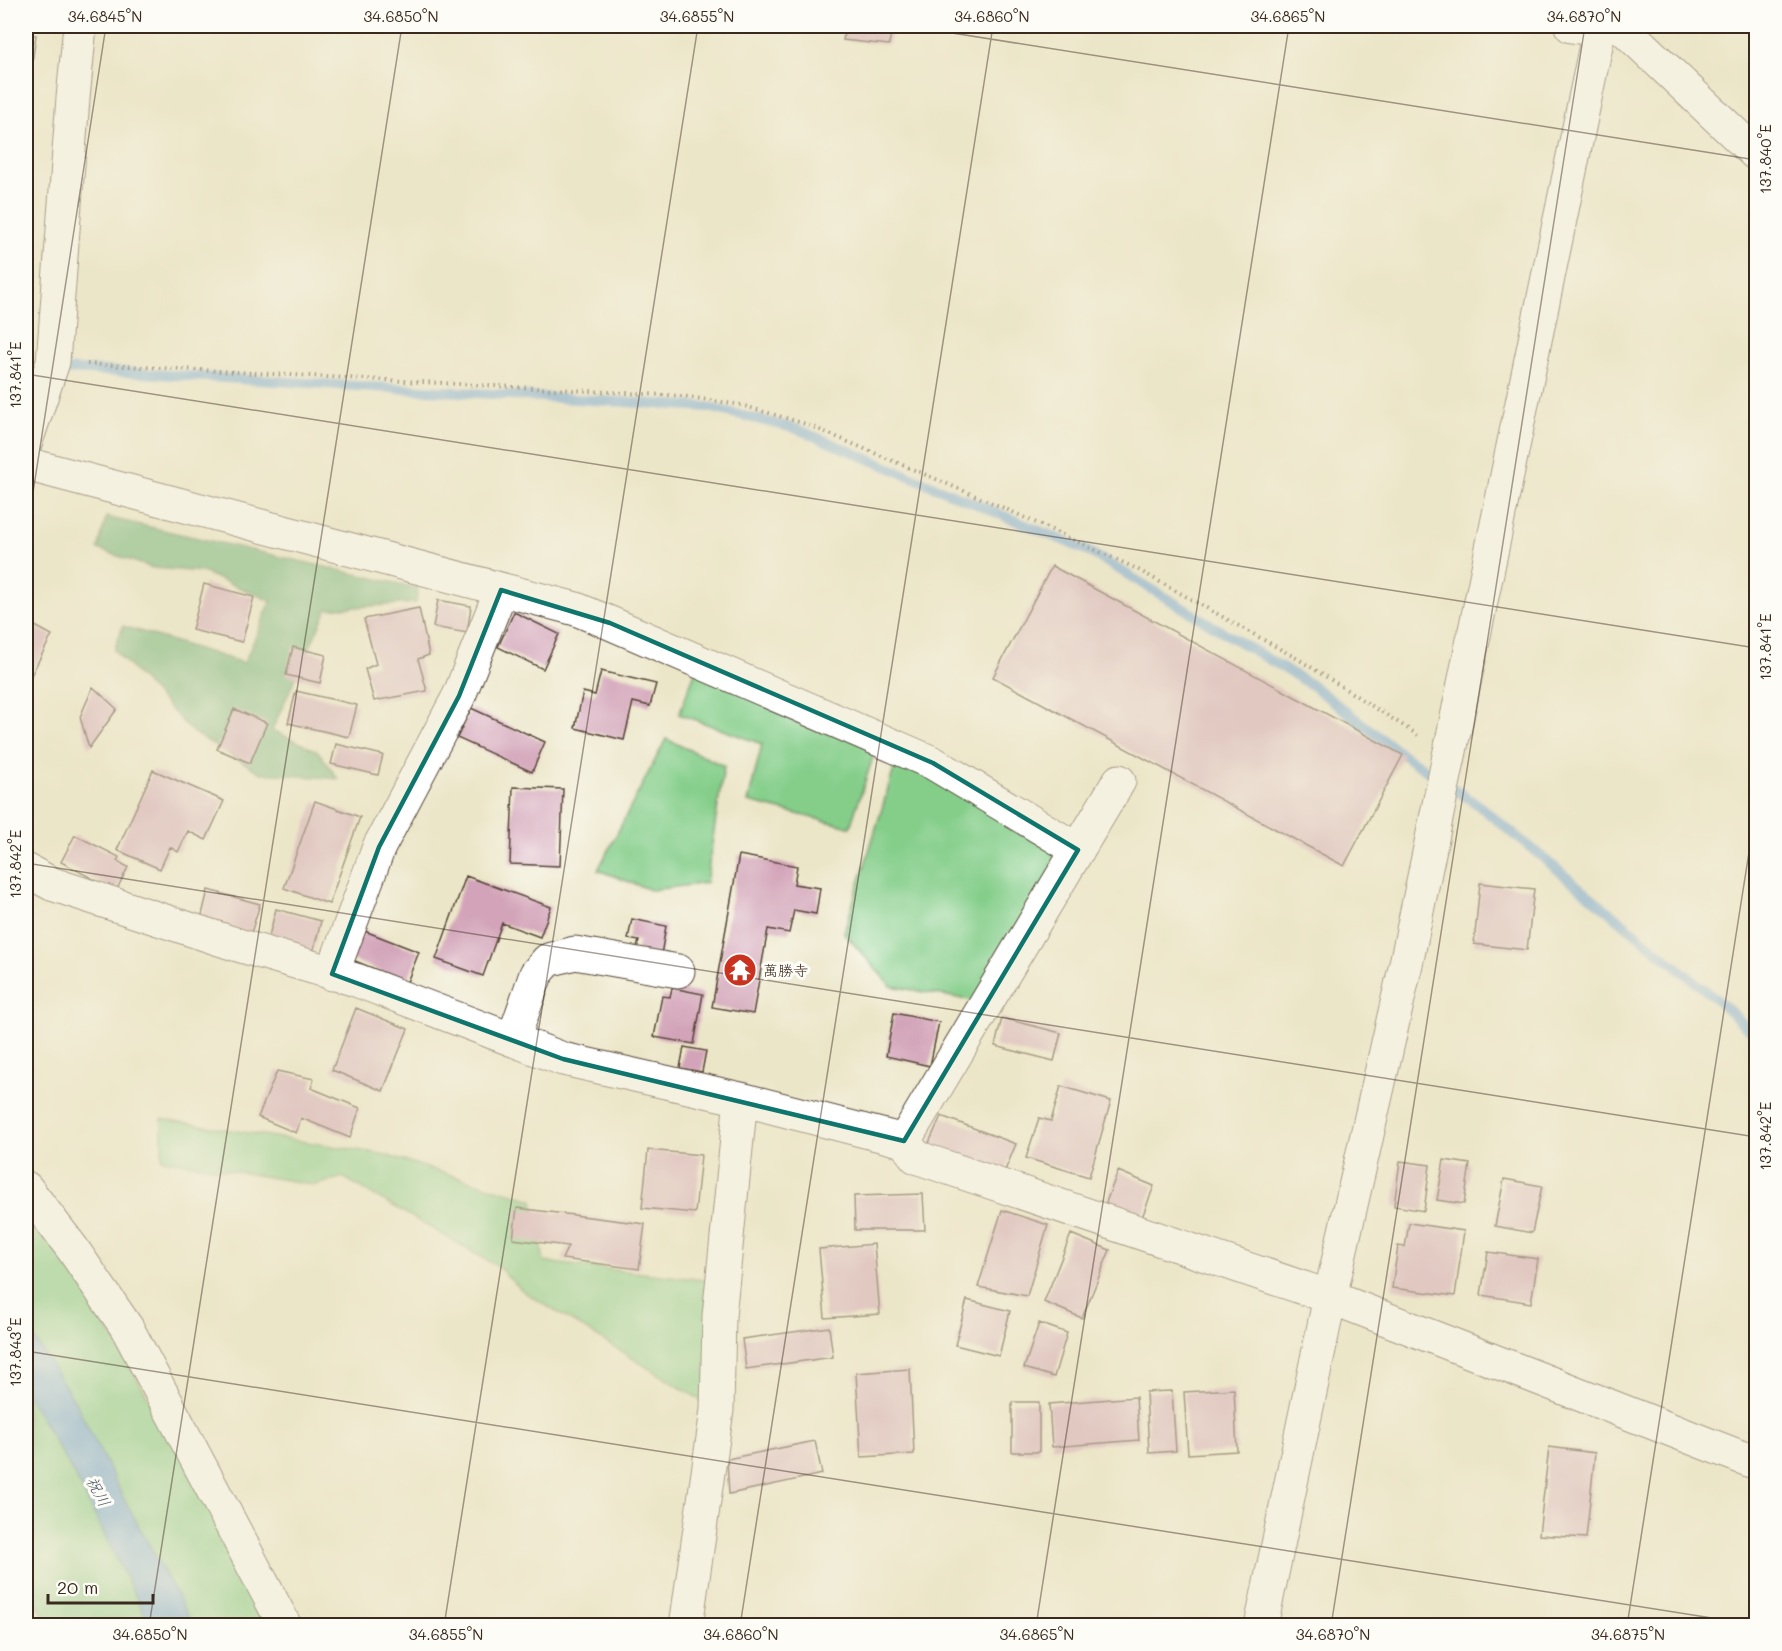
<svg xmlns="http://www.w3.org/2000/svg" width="1782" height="1651" font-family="Mali,'Klee One',sans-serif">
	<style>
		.green { fill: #84ce8a; stroke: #607c54; stroke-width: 1.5 }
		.forest { fill: #6bb176; stroke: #536e4a; stroke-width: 1.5 }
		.water { fill: #67a1d7; stroke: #51667a; stroke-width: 1.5 }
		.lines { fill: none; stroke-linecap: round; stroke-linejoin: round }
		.stream { stroke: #67a1d7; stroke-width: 10 }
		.building { fill: #d3a4b9 }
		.minor-casing { stroke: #564638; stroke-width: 35 }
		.tertiary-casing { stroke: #564638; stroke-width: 35 }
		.secondary-casing { stroke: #564638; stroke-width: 35 }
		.path { stroke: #564638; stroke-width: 4; stroke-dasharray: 1.5 4.5; stroke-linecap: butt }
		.minor { stroke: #fff; stroke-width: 33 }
		.tertiary { stroke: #fff; stroke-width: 33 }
		.secondary { stroke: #fff; stroke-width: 33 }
		.marked { fill: none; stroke: #0f766e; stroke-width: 4.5; stroke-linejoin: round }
		.ticks { fill: none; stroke: #3b2a1e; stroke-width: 1.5; stroke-opacity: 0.45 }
		.labels { text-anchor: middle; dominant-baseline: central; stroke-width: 6; stroke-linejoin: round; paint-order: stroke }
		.poi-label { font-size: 15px; fill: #3b2a1e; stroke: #fdfcf7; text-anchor: start }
		.water-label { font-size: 16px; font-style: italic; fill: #4d5a68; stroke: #fdfcf7 }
		.neatline { fill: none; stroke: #3b2a1e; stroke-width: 2 }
		.ticks-label { font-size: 15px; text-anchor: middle; fill: #3b2a1e }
	</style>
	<rect width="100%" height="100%" fill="#fdfcf7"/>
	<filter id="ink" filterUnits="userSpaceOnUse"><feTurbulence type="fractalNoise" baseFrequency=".0167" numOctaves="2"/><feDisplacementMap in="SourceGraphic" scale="12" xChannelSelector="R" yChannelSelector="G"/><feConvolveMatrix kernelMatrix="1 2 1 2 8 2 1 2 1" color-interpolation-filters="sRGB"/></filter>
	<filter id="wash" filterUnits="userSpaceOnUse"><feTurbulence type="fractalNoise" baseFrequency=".008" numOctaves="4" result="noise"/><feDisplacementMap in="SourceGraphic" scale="24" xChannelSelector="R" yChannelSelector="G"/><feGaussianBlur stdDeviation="1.35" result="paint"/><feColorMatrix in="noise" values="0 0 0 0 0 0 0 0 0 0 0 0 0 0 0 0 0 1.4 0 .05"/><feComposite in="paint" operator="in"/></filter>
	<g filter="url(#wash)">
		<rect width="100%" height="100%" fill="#ece6c9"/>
		<path class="green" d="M699,662L879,739L850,827L748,802L762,744L679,714Z
			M666,739L724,766L706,883L651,890L598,870Z
			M900,749L1078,850L986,1003L891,986L844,933Z
			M162,1119L382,1154L533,1200L544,1262L722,1282L717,1410L524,1292L497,1266L343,1177L316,1185L162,1159Z
			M26,1192L284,1625H49L26,1583Z"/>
		<path class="forest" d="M106,517L418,588L416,603L327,609L272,730L318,751L338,779L261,773L192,732L114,650L123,626L244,663L271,601L202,572L152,568L98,549Z"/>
		<path class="water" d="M26,1326L76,1403L125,1501L193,1625H150L73,1472L26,1393Z"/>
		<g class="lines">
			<path class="stream" d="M26,369L89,370L708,407L797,429L1088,551L1313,686L1403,755L1477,804L1721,1003L1756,1036"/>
		</g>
		<g id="blocks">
			<path class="building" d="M845,26H892L889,45L843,40Z
				M26,33L36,35L28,93H26Z
				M1052,566L1403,755L1344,866L993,677Z
				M204,584L254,597L242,642L192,630Z
				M438,600L471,606L467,633L433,627Z
				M419,608L429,655L418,659L427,691L374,701L365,669L376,664L364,619Z
				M514,612L559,634L543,669L498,647Z
				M26,621L52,635L26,685Z
				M293,647L326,655L320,683L286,675Z
				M601,671L656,684L650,706L633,702L624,740L575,728L583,692L595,695Z
				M93,687L117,709L89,748L80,717Z
				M296,691L357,705L349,737L288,723Z
				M471,708L545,742L532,772L457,738Z
				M234,709L267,723L250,763L217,749Z
				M336,744L383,755L378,775L331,764Z
				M153,770L224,801L206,840L188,831L178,852L170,847L160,869L117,850Z
				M513,787L563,789L560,866L510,864Z
				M315,801L360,817L329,904L284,888Z
				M75,835L119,857L117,861L128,867L116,891L61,862Z
				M739,855L797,866L794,884L820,888L816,914L794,910L789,933L768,929L753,1014L712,1007Z
				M466,876L551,907L540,937L502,923L483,976L436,959Z
				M1480,883L1534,889L1527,950L1474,944Z
				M208,890L260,904L251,933L201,919Z
				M276,909L321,921L312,956L267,944Z
				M632,919L666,926L661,955L636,951L639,941L628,939Z
				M362,930L419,952L407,982L350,959Z
				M672,988L703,994L694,1044L654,1037L662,996L670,997Z
				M356,1008L408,1029L383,1091L332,1070Z
				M894,1013L939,1022L930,1066L886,1056Z
				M1002,1018L1061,1033L1054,1061L995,1046Z
				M684,1047L706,1051L702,1072L680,1068Z
				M277,1071L314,1079L311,1088L360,1108L350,1138L301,1118L296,1133L258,1117Z
				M1061,1086L1111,1101L1089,1177L1026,1158L1039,1118L1051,1121Z
				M941,1116L1016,1144L1004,1173L928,1145Z
				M648,1150L701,1155L695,1213L642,1208Z
				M1444,1160L1470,1164L1464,1204L1437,1200Z
				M1400,1161L1430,1165L1424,1211L1394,1206Z
				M1118,1171L1154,1186L1141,1220L1105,1205Z
				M1504,1179L1542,1186L1532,1233L1495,1226Z
				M923,1194L925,1230H855L854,1196Z
				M517,1208L645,1224L639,1269L562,1259L568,1246L513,1239Z
				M1002,1210L1048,1225L1027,1296L978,1287Z
				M1409,1223L1464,1231L1455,1296L1392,1288L1398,1246L1405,1247Z
				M1071,1234L1110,1250L1082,1318L1044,1302Z
				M874,1244L880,1314L825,1318L819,1249Z
				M1488,1252L1538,1259L1531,1303L1481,1295Z
				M967,1300L1010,1311L999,1356L955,1345Z
				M1039,1323L1067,1333L1054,1377L1024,1368Z
				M829,1327L833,1357L746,1369L742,1339Z
				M910,1369L914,1454L861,1457L856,1373Z
				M1234,1389L1237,1451L1188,1454L1184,1392Z
				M1172,1391L1176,1451L1149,1453L1146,1392Z
				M1136,1397L1139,1440L1052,1447L1049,1404Z
				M1012,1402H1039V1452H1012Z
				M815,1441L822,1474L729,1494L727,1459Z
				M1549,1447L1595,1453L1586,1538L1539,1535Z"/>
		</g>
	</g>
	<g filter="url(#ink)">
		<use href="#blocks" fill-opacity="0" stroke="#564638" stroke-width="1.5"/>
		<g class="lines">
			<defs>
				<path id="minor" d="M1571,26L1600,30
					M26,464L576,609L610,623L933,763L1078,850
					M26,870L52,884L238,945L356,980L563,1059L741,1099L719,1316L717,1410L686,1626
					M332,974L379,847L459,696L501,590
					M513,1040L536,974L548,960L575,953L678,971
					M741,1099L904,1141L916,1157L1330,1297L1756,1463
					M904,1141L1119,781"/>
				<path id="tertiary" d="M26,441L53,362L73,98L80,26
					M26,1188L72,1248L127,1328L285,1626
					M1261,1626L1330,1297L1406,964L1600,26"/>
				<path id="secondary" d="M1621,26L1756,154"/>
			</defs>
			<use href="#minor" class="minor-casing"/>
			<use href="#tertiary" class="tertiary-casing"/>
			<use href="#secondary" class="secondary-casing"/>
			<path class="path" d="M87,364L682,396L741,405L806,424L997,505L1135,568L1298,659L1418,735"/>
			<use href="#minor" class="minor"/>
			<use href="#tertiary" class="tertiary"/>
			<use href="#secondary" class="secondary"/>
		</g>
	</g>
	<path d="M0 0H1782V1651H0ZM501,590L610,623L933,763L1078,850L904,1141L563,1059L332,974L379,847L459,696Z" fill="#ece6c9" fill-opacity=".55" fill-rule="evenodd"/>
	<path class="marked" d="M501,590L610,623L933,763L1078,850L904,1141L563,1059L332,974L379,847L459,696Z"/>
	<path class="ticks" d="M908,26L1756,160M26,374L1756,648M26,537L106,26M26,863L1756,1137M26,1351L1756,1625M149,1626L402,26M444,1626L698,26M740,1626L993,26M1036,1626L1289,26M1331,1626L1585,26M1627,1626L1756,808"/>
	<defs>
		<symbol id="temple-disc" viewBox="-11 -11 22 22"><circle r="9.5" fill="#c8321e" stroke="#fdfcf7"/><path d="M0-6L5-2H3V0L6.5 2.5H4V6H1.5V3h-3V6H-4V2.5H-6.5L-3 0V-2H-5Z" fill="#fff"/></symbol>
	</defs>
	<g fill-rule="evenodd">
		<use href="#temple-disc" x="721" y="951" width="38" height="38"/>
	</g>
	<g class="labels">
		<g class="poi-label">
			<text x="763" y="970">萬勝寺</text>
		</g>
		<g class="water-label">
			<text transform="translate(99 1491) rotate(61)">祝川</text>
		</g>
	</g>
	<rect width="1782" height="1651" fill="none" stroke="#fdfcf7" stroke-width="66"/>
	<path d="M48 1594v9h105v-9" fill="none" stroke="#3b2a1e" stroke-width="3"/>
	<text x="57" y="1594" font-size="18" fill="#3b2a1e" stroke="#fdfcf7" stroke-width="4.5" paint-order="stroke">20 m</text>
	<rect x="33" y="33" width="1716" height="1585" class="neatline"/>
	<g class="ticks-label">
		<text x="105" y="22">34.6845°N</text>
		<text x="401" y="22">34.6850°N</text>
		<text x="697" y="22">34.6855°N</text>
		<text x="992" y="22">34.6860°N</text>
		<text x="1288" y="22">34.6865°N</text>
		<text x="1584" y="22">34.6870°N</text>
		<text transform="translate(1766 159) rotate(-90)" y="5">137.840°E</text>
		<text transform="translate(16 375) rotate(-90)" y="5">137.841°E</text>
		<text transform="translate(1766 647) rotate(-90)" y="5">137.841°E</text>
		<text transform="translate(16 864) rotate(-90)" y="5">137.842°E</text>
		<text transform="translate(1766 1136) rotate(-90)" y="5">137.842°E</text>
		<text transform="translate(16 1352) rotate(-90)" y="5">137.843°E</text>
		<text x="150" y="1640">34.6850°N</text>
		<text x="446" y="1640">34.6855°N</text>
		<text x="741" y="1640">34.6860°N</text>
		<text x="1037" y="1640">34.6865°N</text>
		<text x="1333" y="1640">34.6870°N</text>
		<text x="1628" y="1640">34.6875°N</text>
	</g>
</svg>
